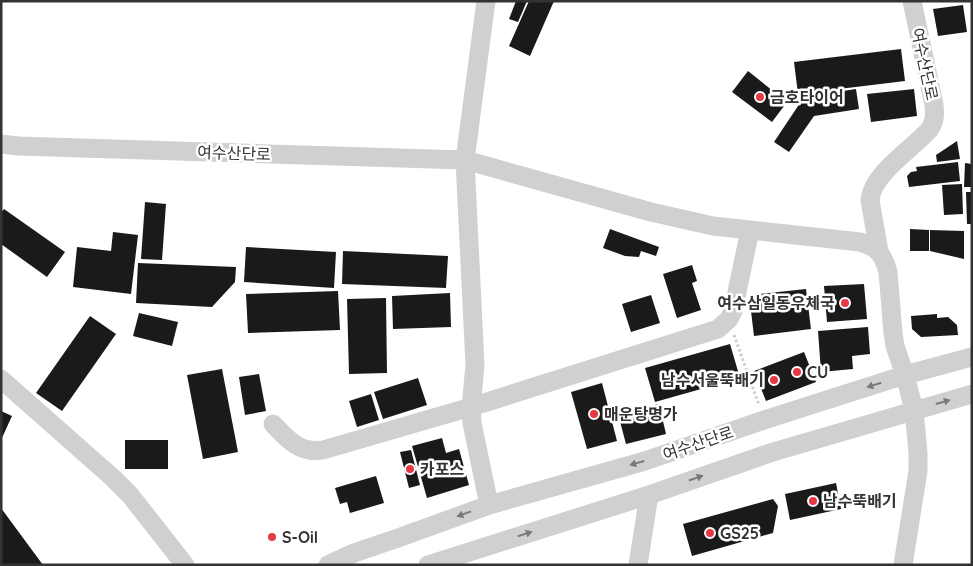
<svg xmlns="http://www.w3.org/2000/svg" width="973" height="566" font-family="Quicksand,'Noto Sans KR',sans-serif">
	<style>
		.building { fill: #1a1a1a }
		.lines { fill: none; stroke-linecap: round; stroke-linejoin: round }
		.path { stroke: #cdcdcd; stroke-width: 3; stroke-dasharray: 2.5 2.5; stroke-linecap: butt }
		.minor { stroke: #d0d0d0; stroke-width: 19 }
		.oneway { fill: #7a7a7a }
		.poi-dot { fill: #e63946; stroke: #fff; stroke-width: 2 }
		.labels { text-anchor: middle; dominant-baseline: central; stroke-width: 5; stroke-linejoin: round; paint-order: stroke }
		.street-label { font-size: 16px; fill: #333; stroke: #fff }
		.poi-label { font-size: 16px; font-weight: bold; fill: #333; stroke: #fff; text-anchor: start }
	</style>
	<rect width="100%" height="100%" fill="#fff"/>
	<path class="building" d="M516,1H527L518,22L509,19Z
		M529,1H554L530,56L509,46Z
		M963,5L967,32L938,36L933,9Z
		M901,49L905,81L798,94L794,62Z
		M748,71L787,102L772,122L732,92Z
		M856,89L859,109L814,116L789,152L774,142L804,97Z
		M914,89L917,116L871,122L867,94Z
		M957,141L960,159L937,162L936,155Z
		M958,162L960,181L909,187L907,176L911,172L917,171L916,167Z
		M965,163L972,164V187H964Z
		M962,184L963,214L944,215L942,185Z
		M966,192H972V224H967Z
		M145,202L166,204L162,260L141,259Z
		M4,209L65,252L47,277L1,244V213Z
		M610,229L659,247L656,256L641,251L639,257L625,256L603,248Z
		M910,229L929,230V251H910Z
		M930,230L964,231V259L930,251Z
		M113,232L138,235L131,294L73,287L77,247L111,251Z
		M246,247L336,252L334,288L244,282Z
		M343,251L448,256L446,288L342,284Z
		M138,263L236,267L235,282L212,307L136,303Z
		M692,265L697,281L692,283L701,310L677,318L663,274Z
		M864,284L867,319L827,322L824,286Z
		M806,289L811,329L754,336L749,295Z
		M338,291L340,330L248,333L246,294Z
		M450,293L451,327L393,329L392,296Z
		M651,295L660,323L631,332L622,304Z
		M386,298L387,373L349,374L347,299Z
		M139,313L178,322L172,346L133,336Z
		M937,314V318L948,317L957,325L958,335L921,337L912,329L911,316Z
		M90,316L116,334L62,411L36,393Z
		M868,327L870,354L852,356L853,369L821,372L818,331Z
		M730,344L740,378L655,402L645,368Z
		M804,352L816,382L766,401L754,371Z
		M222,369L238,452L203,459L187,375Z
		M259,374L266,411L245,415L239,377Z
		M418,378L427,405L383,419L374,392Z
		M602,383L617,441L587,449L571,392Z
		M371,394L379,420L357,427L349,401Z
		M659,404L666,434L626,444L618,414Z
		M1,411L12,416L1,440Z
		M442,438L446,453L459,449L469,485L427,498L412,446Z
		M125,440H168V469H125Z
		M411,450L420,485L409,488L400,452Z
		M376,476L384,503L350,513L347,502L340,504L335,488Z
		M836,483L841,509L790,520L785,494Z
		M773,499L778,506L773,533L692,556L683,524Z
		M1,508L43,565H1Z"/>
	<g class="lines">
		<path class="path" d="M734,335L759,405"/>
		<path class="minor" d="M486,1L465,160L475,365L471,407L472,423L489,505
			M1,144L18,146L465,160L651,212L713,226L860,242C878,247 883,254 888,272L893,333L895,346L905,375L914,410L918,453V471L903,565
			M879,252L870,200C872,174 912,149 929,130C935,122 935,115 934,105L912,1
			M1,379L113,478L130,495L185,565
			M273,424C287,439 300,454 323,450L471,407L718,329L729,319L733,311L750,230
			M328,565L354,553L398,538L489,505L645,461L764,420L905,375L972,357
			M428,565L649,495L773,452L972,394
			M638,565L649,495"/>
	</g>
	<defs><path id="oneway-solid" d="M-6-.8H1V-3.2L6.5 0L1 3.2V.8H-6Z" transform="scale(1.25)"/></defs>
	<g class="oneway">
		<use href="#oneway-solid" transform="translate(874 385) rotate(162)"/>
		<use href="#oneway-solid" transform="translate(943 402) rotate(-16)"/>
		<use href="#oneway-solid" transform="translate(637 463) rotate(164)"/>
		<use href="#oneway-solid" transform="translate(696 478) rotate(-19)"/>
		<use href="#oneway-solid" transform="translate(464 514) rotate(160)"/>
		<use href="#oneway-solid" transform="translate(525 534) rotate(-18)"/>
	</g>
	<g class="poi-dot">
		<circle cx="760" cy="97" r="5"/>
		<circle cx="845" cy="303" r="5"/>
		<circle cx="797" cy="372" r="5"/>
		<circle cx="774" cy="380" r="5"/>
		<circle cx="594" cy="414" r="5"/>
		<circle cx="410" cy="469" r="5"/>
		<circle cx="813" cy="501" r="5"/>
		<circle cx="710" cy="533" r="5"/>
		<circle cx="272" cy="537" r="5"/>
	</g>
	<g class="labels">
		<g class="street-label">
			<text transform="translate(925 64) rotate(78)">여수산단로</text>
			<text transform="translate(234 153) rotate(2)">여수산단로</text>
			<text transform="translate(698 443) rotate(-19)">여수산단로</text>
		</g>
		<g class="poi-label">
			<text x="770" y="97">금호타이어</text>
			<text x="835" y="303" text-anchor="end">여수삼일동우체국</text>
			<text x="807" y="372">CU</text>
			<text x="764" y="380" text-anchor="end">남수서울뚝배기</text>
			<text x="604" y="414">매운탕명가</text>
			<text x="420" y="469">카포스</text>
			<text x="823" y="501">남수뚝배기</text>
			<text x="720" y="533">GS25</text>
			<text x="282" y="537">S-Oil</text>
		</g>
	</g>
	<rect width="973" height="566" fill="none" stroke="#333333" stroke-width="5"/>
</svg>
